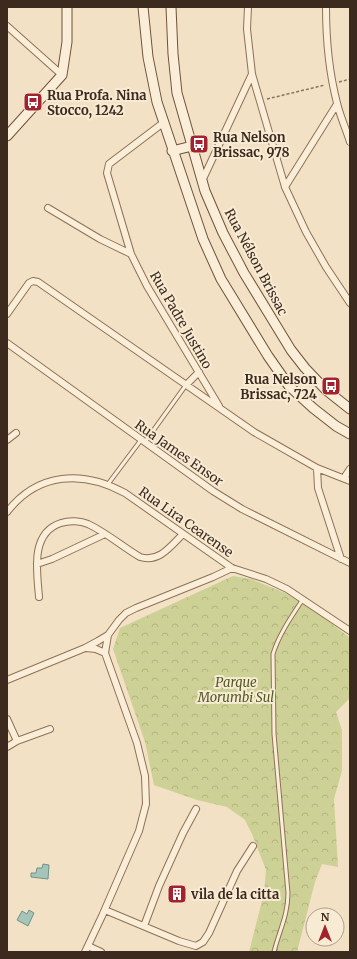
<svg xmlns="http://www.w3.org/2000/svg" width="357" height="959" font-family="Merriweather,serif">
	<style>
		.park { fill: url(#park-crowns) }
		.water { fill: #a6c4b9; stroke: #6c9487 }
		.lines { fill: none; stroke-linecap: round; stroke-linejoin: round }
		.lane-casing { stroke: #8e7158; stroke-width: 5 }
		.street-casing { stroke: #8e7158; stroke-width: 8 }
		.secondary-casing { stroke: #70523c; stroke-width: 11 }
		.path { stroke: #8e7158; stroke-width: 1.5; stroke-dasharray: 3 2; stroke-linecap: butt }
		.lane { stroke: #fbeed8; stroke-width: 3 }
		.street { stroke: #fbeed8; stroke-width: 6 }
		.secondary { stroke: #fbeed8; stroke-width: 9 }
		.labels { text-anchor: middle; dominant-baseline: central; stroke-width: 4; stroke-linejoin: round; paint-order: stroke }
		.poi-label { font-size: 13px; font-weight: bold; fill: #3d2a1e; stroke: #f8ebd4; text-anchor: start }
		.street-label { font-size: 13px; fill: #3d2a1e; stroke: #f8ebd4 }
		.park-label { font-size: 13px; font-style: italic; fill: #515b23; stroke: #f8ebd4 }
	</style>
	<defs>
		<pattern id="park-crowns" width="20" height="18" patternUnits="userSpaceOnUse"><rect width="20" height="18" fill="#ced196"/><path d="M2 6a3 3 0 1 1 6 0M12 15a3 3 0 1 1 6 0" fill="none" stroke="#b2b481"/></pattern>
	</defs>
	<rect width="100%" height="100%" fill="#f2e1c4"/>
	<path class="park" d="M233,576L251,579L285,593L318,613L350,638V698L336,712L342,730V771L334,799L338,867L322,864L315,882L297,952H249L264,893L266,870L252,834L245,820L227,807L197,800L154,785L145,742L113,649L120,628Z"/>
	<path class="water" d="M43,864L49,865L48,879L31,877V873H36L37,868H42Z
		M29,910L34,913L28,926L17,920L22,911L27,914Z"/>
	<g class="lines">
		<defs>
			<path id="lane" d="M145,442L186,385
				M108,484L141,440
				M274,952C279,931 288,916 288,893L274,734L273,654C279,634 292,616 303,599"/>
			<path id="street" d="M248,7L247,29L252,74L285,187L306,232L326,267L350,303
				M326,7C326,39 329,72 337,103C340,116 346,129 350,142
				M7,26L62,75
				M163,123L109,164L107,173L131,254L147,286L219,406
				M202,181L252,74
				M285,187L337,104
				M48,208L100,239L131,254
				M7,314L29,283L33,281L38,282L254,432L317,468L350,481
				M7,343L213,491L242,509L350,563
				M186,385L199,372
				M7,440L16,433
				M317,468L318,488L341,559
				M344,478L350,469
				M7,512C38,472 83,470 125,493L232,568L266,579L287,589L350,631
				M37,564L52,559L105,534
				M39,597C37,571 30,533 61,523C70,520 81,521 88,524C107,533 123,547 140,557C159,563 171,546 183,534
				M86,648L96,649L105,653
				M7,680L85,648L98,641L108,635L119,620L126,613L136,608L213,577L232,568
				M7,719L17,741
				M7,747L17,741L50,729
				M105,910L179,941L196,946L203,942L209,933L237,871L253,846
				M144,926L159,886L183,833L196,809
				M88,946L101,952
				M85,952L102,916L139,831L146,804L145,776L137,743L105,653L108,635"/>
			<path id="secondary" d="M143,7L148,57L157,102L203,239L221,279L268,356L289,386L313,408L336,426L350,434
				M171,7L173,54L177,93L205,191L223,233L244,273L291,350L305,368L326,390L350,409
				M7,136L62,75L67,42V7
				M172,151L192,146"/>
		</defs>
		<use href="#lane" class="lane-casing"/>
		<use href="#street" class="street-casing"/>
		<use href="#secondary" class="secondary-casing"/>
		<path class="path" d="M339,82L350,79
			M267,99L325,85"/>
		<use href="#lane" class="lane"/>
		<use href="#street" class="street"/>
		<use href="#secondary" class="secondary"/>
	</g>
	<defs>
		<symbol id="bus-square" viewBox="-11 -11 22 22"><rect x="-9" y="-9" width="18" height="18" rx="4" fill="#a2232d" stroke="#f8ebd4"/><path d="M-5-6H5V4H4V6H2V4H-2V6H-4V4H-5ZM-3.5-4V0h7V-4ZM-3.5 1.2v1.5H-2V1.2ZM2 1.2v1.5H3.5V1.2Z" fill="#fff"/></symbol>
		<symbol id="building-square" viewBox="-11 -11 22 22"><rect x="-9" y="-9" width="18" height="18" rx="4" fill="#a2232d" stroke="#f8ebd4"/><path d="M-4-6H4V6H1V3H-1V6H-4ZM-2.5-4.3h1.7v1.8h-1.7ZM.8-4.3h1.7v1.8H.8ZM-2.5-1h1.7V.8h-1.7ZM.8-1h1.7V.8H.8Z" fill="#fff"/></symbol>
	</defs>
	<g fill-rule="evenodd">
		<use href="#bus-square" x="22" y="91" width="22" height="22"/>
		<use href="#bus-square" x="188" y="133" width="22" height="22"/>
		<use href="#bus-square" x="320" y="375" width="22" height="22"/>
		<use href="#building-square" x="166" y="883" width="22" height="22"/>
	</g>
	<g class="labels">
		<g class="poi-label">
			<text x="47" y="95">Rua Profa. Nina<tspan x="47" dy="15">Stocco, 1242</tspan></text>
			<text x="213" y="137">Rua Nelson<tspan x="213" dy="15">Brissac, 978</tspan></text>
			<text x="317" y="379" text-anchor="end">Rua Nelson<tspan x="317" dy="15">Brissac, 724</tspan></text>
			<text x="191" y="894">vila de la citta</text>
		</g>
		<g class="street-label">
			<text transform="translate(256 262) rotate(62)">Rua Nélson Brissac</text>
			<text transform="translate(181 320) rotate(60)">Rua Padre Justino</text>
			<text transform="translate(179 453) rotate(35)">Rua James Ensor</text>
			<text transform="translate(186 522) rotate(35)">Rua Lira Cearense</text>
		</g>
		<g class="park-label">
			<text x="236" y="682">Parque<tspan x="236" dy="15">Morumbi Sul</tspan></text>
		</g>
	</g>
	<rect width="357" height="959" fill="none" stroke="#3d2a1e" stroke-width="16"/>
	<g transform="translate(325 927)"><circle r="19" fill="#f8ebd4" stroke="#ad9e8b"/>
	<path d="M0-3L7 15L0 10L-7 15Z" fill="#a2232d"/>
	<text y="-6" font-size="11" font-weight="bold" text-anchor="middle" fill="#3d2a1e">N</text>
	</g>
</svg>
